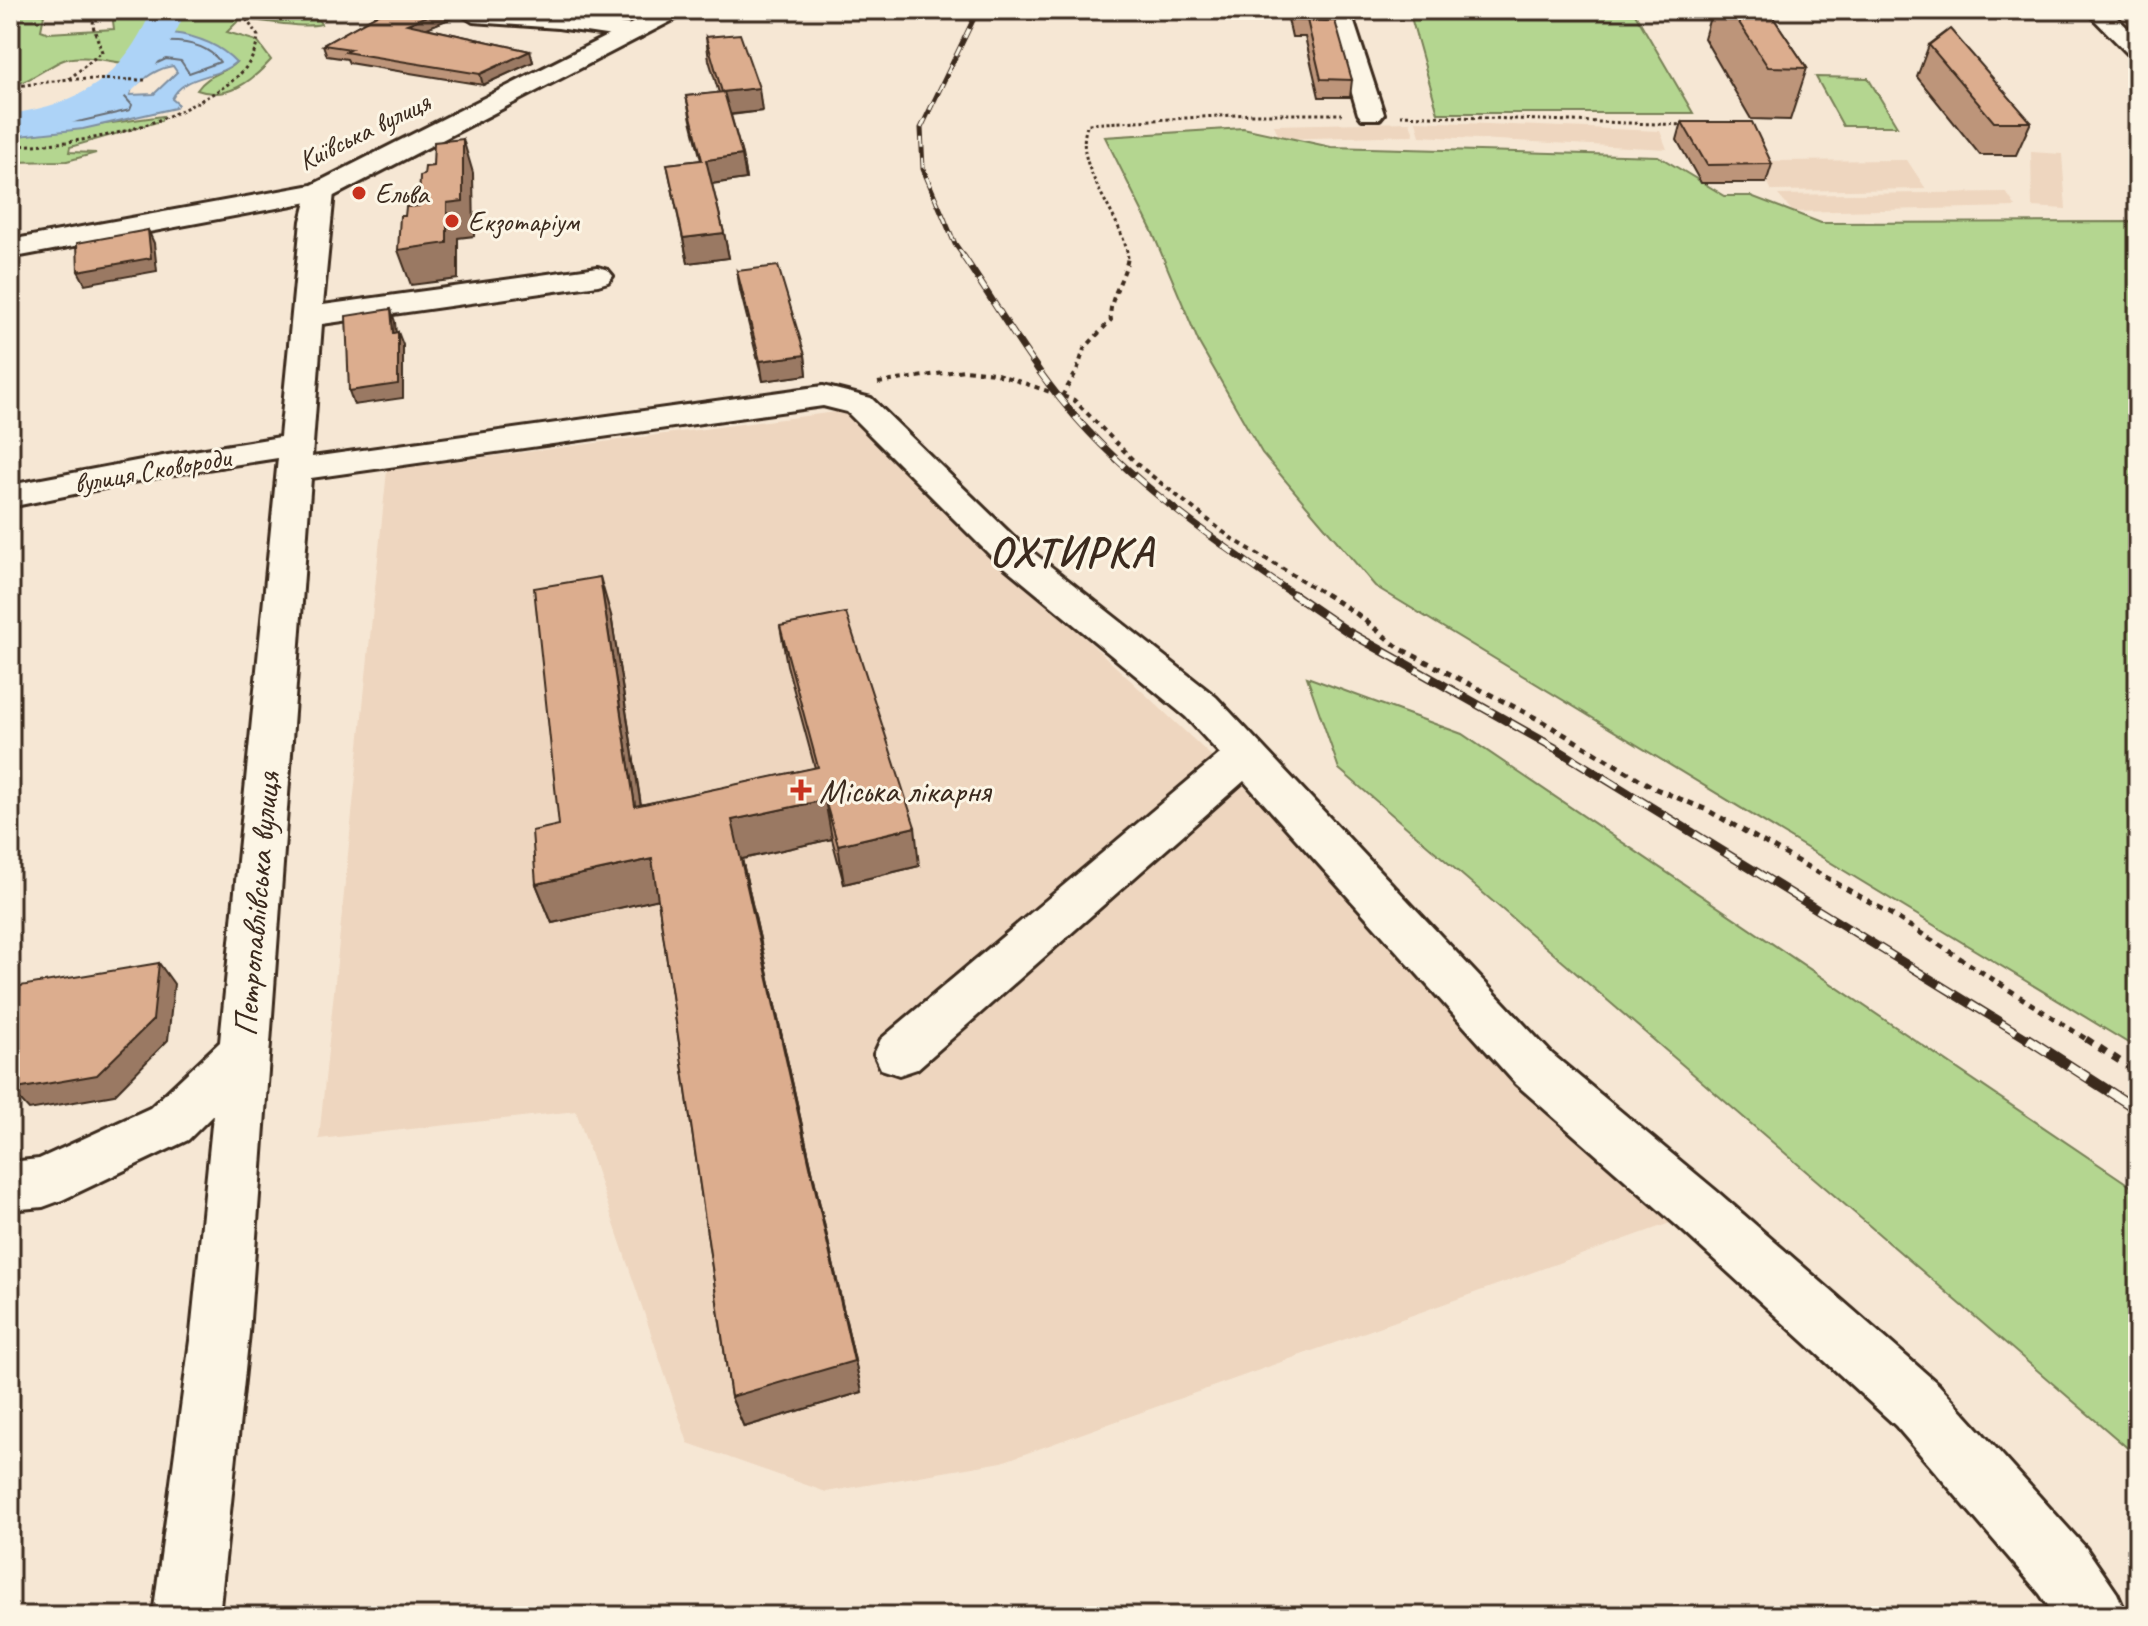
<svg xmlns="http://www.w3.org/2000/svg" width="2148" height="1626" font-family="Caveat,sans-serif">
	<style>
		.built { fill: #eed6bf }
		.green { fill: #b4d690; stroke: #788057; stroke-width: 2 }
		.water { fill: #add3f7; stroke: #7f8fa0; stroke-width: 2; fill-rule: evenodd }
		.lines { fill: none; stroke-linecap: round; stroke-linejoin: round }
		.shore { stroke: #696e75; stroke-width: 2 }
		.river { fill: #add3f7; fill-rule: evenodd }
		.minor-casing { stroke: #3b2a1e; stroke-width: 6 }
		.major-casing { stroke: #3b2a1e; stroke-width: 6 }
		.path-far3 { stroke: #3b2a1e; stroke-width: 3; stroke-dasharray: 3 3; stroke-linecap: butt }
		.path-far2 { stroke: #3b2a1e; stroke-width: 4; stroke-dasharray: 5 5; stroke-linecap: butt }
		.path-far1 { stroke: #3b2a1e; stroke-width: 5; stroke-dasharray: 6 6; stroke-linecap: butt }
		.path { stroke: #3b2a1e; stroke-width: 7; stroke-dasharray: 8 8; stroke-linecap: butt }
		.minor { fill: #fcf5e5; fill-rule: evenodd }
		.major { fill: #fcf5e5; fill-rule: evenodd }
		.rail-far3-casing { stroke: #3b2a1e; stroke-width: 5 }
		.rail-far2-casing { stroke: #3b2a1e; stroke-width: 7 }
		.rail-far1-casing { stroke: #3b2a1e; stroke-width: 9 }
		.rail-casing { stroke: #3b2a1e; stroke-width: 11 }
		.rail-far3 { stroke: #fcf5e5; stroke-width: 3; stroke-dasharray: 10; stroke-linecap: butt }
		.rail-far2 { stroke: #fcf5e5; stroke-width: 5; stroke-dasharray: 14; stroke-linecap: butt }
		.rail-far1 { stroke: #fcf5e5; stroke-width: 6; stroke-dasharray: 18; stroke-linecap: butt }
		.rail { stroke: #fcf5e5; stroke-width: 8; stroke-dasharray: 24; stroke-linecap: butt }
		.wall { fill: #bd957a; stroke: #3b2a1e; stroke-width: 2 }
		.shaded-wall { fill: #9a7963; stroke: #3b2a1e; stroke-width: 2 }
		.building { fill: #dcad8e; stroke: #3b2a1e; stroke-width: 2 }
		.poi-dot { fill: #c8321e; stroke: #fcf5e5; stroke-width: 3 }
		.labels { text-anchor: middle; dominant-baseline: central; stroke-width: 6; stroke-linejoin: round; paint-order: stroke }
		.far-street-label { font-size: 28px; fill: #3b2a1e; stroke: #fcf5e5 }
		.far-poi-label { font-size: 28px; fill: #3b2a1e; stroke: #fcf5e5; text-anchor: start }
		.poi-label { font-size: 34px; fill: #3b2a1e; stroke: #fcf5e5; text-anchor: start }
		.street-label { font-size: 34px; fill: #3b2a1e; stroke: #fcf5e5 }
		.district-label { font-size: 42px; font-weight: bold; letter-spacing: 2px; fill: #3b2a1e; stroke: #fcf5e5 }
	</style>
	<rect width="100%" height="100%" fill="#f6e7d4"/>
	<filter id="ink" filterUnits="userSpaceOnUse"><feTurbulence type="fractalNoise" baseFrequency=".0125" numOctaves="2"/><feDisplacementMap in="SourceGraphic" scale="16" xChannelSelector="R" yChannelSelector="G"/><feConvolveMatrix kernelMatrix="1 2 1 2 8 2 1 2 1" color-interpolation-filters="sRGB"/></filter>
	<g filter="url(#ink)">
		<path class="built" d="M1416,121L1660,131L1667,149L1420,136Z
			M1410,122L1414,135L1280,139L1274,125Z
			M2031,152L2062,154L2066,209L2032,207Z
			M1907,160L1926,189L1772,191L1757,161Z
			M2006,192L2016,207L1793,212L1778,195Z
			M843,411L1667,1183L1701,1212L1002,1462L826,1492L688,1443L576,1111L319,1139L387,470Z"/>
		<path class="green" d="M34,10L44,15L41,30L49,33L114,29L113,21L127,13L145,10H293L317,17L321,24C301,29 262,20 240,19L227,32L257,41L271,60C252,81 227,101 197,90C210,72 223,75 236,62L150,39L123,63C105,61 78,53 61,61C42,70 31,81 10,86V17Z
			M1409,10H1633L1693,113H1438Z
			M1816,77L1868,78L1897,126H1843Z
			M163,116L161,121L70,147L69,152L96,153L67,161L10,162V137Z
			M1243,128L1331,147L1658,156L1725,196H1751L1821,223L2138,222V1049L1375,586L1262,453L1199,343L1152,231L1105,137Z
			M1307,677L1462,734L2138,1191V1457L1339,769Z"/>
		<path class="water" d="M172,33C196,36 219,44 236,62C218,79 183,74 172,99L178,104L175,108L83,129L10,137V118C43,113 78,107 106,87C115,80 118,70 125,62C136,47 153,35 172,33ZM173,66L177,72L154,94L130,95L132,88C144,79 157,68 173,66Z"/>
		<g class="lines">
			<path class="shore" d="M162,42C183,41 207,44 220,62L189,73L181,61L166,59L129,76L131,67Z
				M117,88L132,105L130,110L82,121L58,122L60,117L93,104Z"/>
			<path class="river" d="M152,10H186C149,98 102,123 10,136V114C84,103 121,78 152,10Z"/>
			<defs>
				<path id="minor" d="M466,10L558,14L633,25L641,27L644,32L641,37L633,39L558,28L473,22L462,15Z
					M1328,10H1350L1384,114L1380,119H1362L1358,114Z
					M2085,10H2109L2138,38V58L2130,56Z
					M320,184L330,186L334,192L323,305L598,267L608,270L613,276L608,282L598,285L322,324L312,457L823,386L871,398L1016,539L1216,697L1552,1054L1720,1194L1938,1384L2086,1548L2117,1593L2127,1616H2055L2040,1594L1896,1426L1682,1230L1516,1084L1244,781L917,1069L899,1075L881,1069L874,1054L881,1039L1220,754L1186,717L990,555L847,412L823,406L311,478L249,1333L219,1616H153L191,1333L213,1115L188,1140L62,1200L43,1207L10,1210V1162L39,1159L150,1108L220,1042L278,458L168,475L10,507V485L168,455L280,437L301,221L310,186Z"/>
				<path id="major" d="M658,10H686L683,15L330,198L10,258V240L312,185Z"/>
			</defs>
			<use href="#minor" class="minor-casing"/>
			<use href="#major" class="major-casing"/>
			<path class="path-far3" d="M219,10L244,16L278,10
				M70,79L147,80
				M10,87L69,79L102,52L93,26L94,10
				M1400,115L1685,125
				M10,146C80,144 144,133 205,98C232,83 255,68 258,36L244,16
				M1128,258C1123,214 1070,166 1088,124L1251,114H1342"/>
			<path class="path-far2" d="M878,383L964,370L994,373L1074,400L1138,465L1231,538L1328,596
				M1062,396L1077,371L1084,349L1111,320C1107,300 1126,277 1128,256"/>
			<path class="path-far1" d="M1325,594L1357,614L1399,648L1538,719L1656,789L1707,810L1891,914L2089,1041"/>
			<path class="path" d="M2086,1039L2138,1073"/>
			<use href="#minor" class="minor"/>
			<use href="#major" class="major"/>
			<defs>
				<path id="rail-far3" d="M965,258L955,244L923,169L921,128L978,10"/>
				<path id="rail-far2" d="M963,256C997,306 1028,361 1067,407C1127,480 1218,543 1296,596"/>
				<path id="rail-far1" d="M1293,594L1347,631L1555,748L2031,1041"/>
				<path id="rail" d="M2028,1039L2138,1110"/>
			</defs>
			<use href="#rail-far3" class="rail-far3-casing"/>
			<use href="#rail-far2" class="rail-far2-casing"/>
			<use href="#rail-far1" class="rail-far1-casing"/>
			<use href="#rail" class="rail-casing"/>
			<use href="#rail-far3" class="rail-far3"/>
			<use href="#rail-far2" class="rail-far2"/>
			<use href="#rail-far1" class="rail-far1"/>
			<use href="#rail" class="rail"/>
		</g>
		<path class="wall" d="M386,10H463L459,15L426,28L530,51L533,62L483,85L349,63L347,59L327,56L323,45Z
			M1286,10H1324L1326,21L1352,80L1350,97H1319L1305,37H1292Z
			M1712,10H1768L1807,68L1790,120L1751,119L1704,38Z
			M706,37L762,111L731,115L742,155L746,179L712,184L724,233L729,258L688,263L667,164L701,160L691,120L686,96L719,93L709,60Z
			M1929,45L2031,122L2016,155H1980L1917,77Z
			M1682,122L1772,164L1766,183H1701L1677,140Z
			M737,271L805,355L807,375L763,381L740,290Z
			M611,615L641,805L815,768L787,665L780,626L919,866L844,884L832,839L742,859L862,1392L744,1427L731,1397L658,899L552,923L536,884L559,825Z"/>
		<path class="shaded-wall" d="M442,10H463L459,15L410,35L407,24Z
			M530,51L533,62L483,85L480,74Z
			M759,88L762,111L725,115L722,92Z
			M463,139L473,173L474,236L458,238V279L411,285L398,250Z
			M742,155L746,179L710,184L706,160Z
			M148,230L154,243L157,271L85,284L78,271Z
			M724,233L729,258L688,263L683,238Z
			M391,309L395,322L397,346L393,333Z
			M398,332L403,345V398L354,405L349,391Z
			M805,355L807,375L763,381L760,361Z
			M600,577L611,615L647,845L635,806Z
			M825,800L832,839L742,859L862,1392L744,1427L731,1397L732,820Z
			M915,827L919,866L844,884L838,845Z
			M652,859L664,898L552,923L536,884Z
			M159,963L174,984L168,1040L114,1095L29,1110L11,1090Z"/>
		<path class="building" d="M386,10H442L407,24L530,51L480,74L345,52L351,49L323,45Z
			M1291,10H1324L1326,21L1293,20Z
			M1731,10H1768L1807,68L1768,67Z
			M1307,20L1335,21L1352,80L1321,79Z
			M1950,29L2031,122H1994L1929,45Z
			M740,34L759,88L722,92L706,37Z
			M724,92L742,155L706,160L724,233L683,238L667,164L702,160L686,96Z
			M1682,122H1752L1772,164L1707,165Z
			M463,139V201L447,203V243L398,250L400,216H405L406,207L419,206L420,176L424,175L425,167L433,166L434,142Z
			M148,230L151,258L78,271L77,243Z
			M778,266L805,355L760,361L737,271Z
			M391,309L393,333L398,332V384L349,391L346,316Z
			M600,577L635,806L818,767L780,626L846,613L915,827L838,845L825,800L732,820L854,1361L731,1397L652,859L536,884L532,831L559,825L534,588Z
			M159,963L153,1020L97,1075L11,1090L20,986Z"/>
	</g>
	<g class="poi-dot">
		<circle cx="359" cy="193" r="8"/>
		<circle cx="452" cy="221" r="8"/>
		<path d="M797 778h8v8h8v8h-8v8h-8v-8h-8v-8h8z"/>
	</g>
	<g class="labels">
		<g class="far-street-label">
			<text transform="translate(364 131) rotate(-26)">Київська вулиця</text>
			<text transform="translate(152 470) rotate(-10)">вулиця Сковороди</text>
		</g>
		<g class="far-poi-label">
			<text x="375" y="193">Ельва</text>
			<text x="468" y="221">Екзотаріум</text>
		</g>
		<g class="poi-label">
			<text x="819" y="790">Міська лікарня</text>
		</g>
		<g class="street-label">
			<text transform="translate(256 904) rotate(-85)">Петропавлівська вулиця</text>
		</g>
		<g class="district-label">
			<text x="1072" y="552">ОХТИРКА</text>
		</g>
	</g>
	<rect width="2148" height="1626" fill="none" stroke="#fcf5e5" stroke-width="40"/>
	<rect x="20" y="20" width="2108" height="1586" fill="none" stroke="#3b2a1e" stroke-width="3" filter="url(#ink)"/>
</svg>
